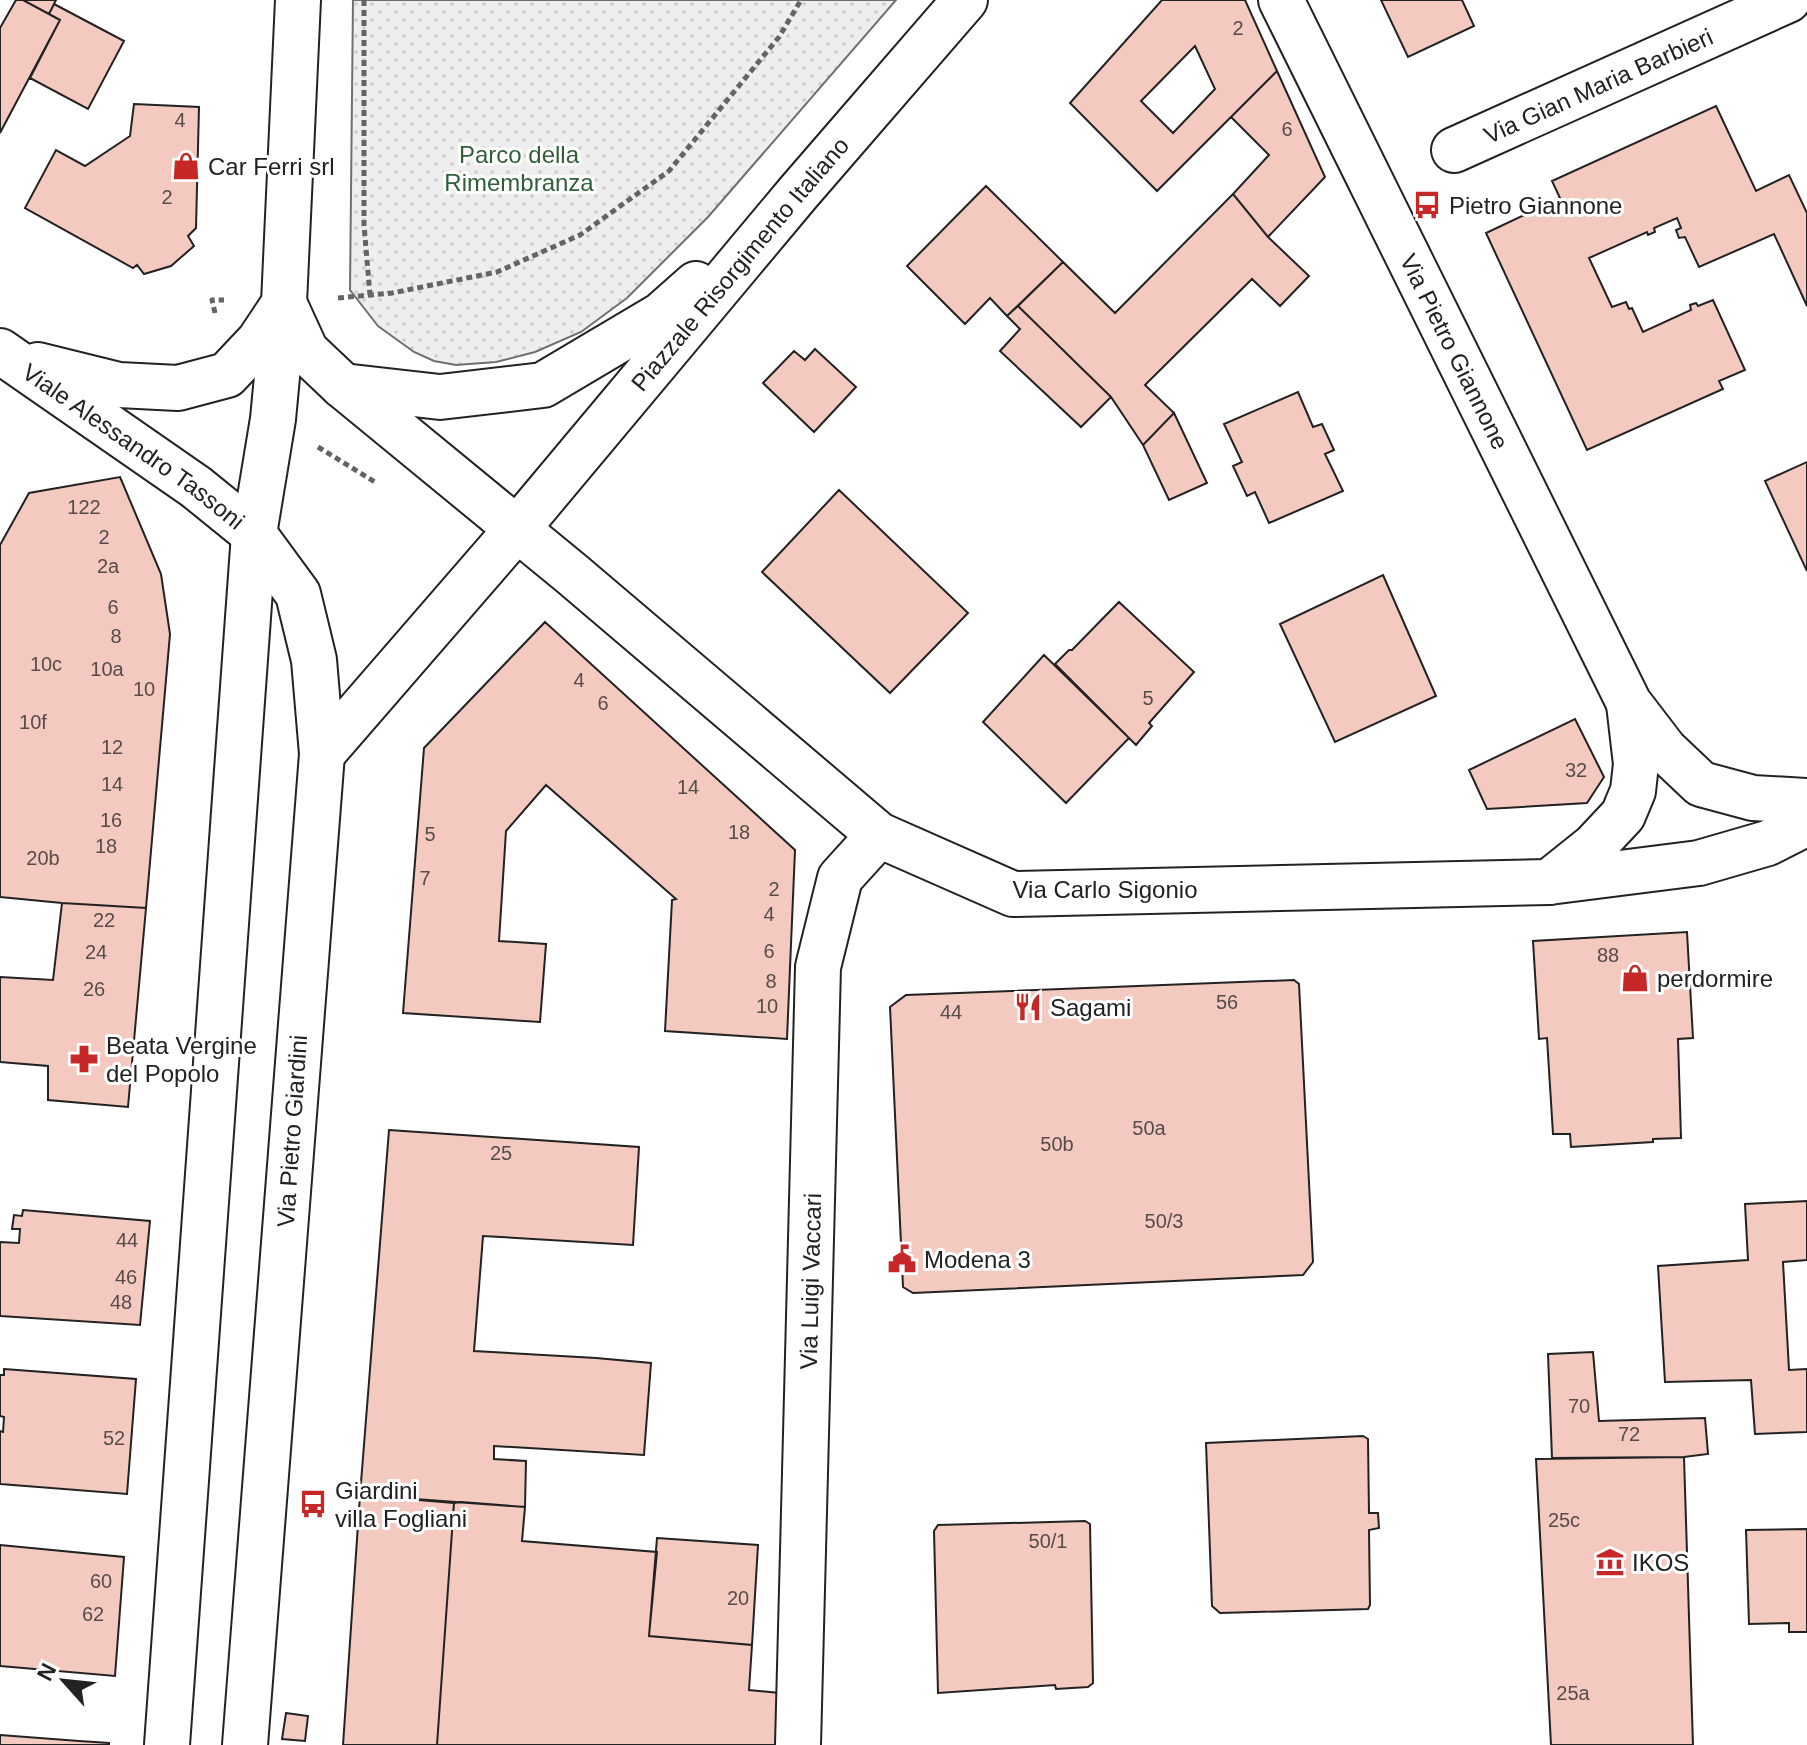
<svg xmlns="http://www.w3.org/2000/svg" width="1807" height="1745" font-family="Arial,sans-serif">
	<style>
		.park { fill: url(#park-dots); stroke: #6f6f6f; stroke-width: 2 }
		.building { fill: #f3c9c0; stroke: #222; stroke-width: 2; fill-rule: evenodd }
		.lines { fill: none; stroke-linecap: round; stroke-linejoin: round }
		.street-casing { stroke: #222; stroke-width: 48 }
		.secondary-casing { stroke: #222; stroke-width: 48 }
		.path { stroke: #646464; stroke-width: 5; stroke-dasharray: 6 4; stroke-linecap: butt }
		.street { stroke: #fff; stroke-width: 44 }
		.secondary { stroke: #fff; stroke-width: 44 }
		.labels { text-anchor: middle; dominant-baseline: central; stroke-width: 6; stroke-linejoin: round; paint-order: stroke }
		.number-label { font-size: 20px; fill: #564c4a }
		.street-label { font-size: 24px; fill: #222; stroke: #fff }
		.park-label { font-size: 24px; fill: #2f5e38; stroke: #fff }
		.poi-label { font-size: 24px; fill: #222; stroke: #fff; text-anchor: start }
	</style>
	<defs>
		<pattern id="park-dots" width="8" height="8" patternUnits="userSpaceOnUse" patternTransform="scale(2)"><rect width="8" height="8" fill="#eee"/><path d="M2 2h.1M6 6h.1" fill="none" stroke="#ccc" stroke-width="1.8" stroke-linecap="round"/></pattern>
	</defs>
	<rect width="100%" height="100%" fill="#fff"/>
	<path class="park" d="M353,0H896L708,217L627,298L581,332L535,352L496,362L456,365L434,361L414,352L378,326L350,290Z"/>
	<path class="building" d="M16,0H23L60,20L0,133V28Z
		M23,0H56L49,14Z
		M1162,0H1245L1277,71L1157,191L1070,103ZM1195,46L1215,89L1173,133L1141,101Z
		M1381,0H1462L1474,26L1408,57Z
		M54,4L124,41L88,109L30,78L60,20L49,14Z
		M1277,71L1325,177L1268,237L1233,194L1269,155L1231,117Z
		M134,104L199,107L196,228L188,236L194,246L171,266L144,274L137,265L133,268L25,208L56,150L85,166L130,136Z
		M1716,106L1756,191L1789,175L1807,213V306L1774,234L1699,267L1685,237L1679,238L1676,230L1681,228L1677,218L1654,228L1655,232L1648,235L1647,232L1589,258L1612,307L1626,302L1629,309L1632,308L1643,332L1691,310L1690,305L1696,303L1698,306L1713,300L1745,370L1719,381L1723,389L1587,450L1486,233L1560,198L1552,181Z
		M986,186L1063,262L1007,316L990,298L965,324L907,266Z
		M1233,194L1268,237L1309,276L1280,306L1252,279L1145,385L1174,413L1143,445L1111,397L1018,306L1063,262L1115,313Z
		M1018,306L1111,397L1081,427L1000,351L1020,329L1007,316Z
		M815,349L856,387L814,432L763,383L794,351L805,360Z
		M1298,392L1313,427L1322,424L1334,450L1325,454L1343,491L1269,523L1255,492L1247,496L1233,466L1242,462L1224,424Z
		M1174,413L1207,483L1169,500L1143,445Z
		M1807,462V571L1765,481Z
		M120,477L161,574L170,634L146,908L62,903L0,897V545L29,493Z
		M839,490L968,613L890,693L762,572Z
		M1383,575L1436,696L1335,742L1280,624Z
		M1119,602L1194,672L1149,723L1152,726L1136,745L1055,664L1069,650H1072Z
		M545,622L795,850L787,1039L665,1031L672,900L676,899L546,785L506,831L499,941L546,944L540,1022L403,1013L424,748Z
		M1044,655L1129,738L1066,803L983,722Z
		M1575,719L1604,777L1587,803L1487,809L1469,770Z
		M62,903L146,908L128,1107L48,1100V1066L0,1062V977L53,980Z
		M1687,932L1693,1038L1678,1039L1681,1138L1653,1139V1142L1571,1147L1570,1134H1553L1547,1038L1539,1039L1533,941Z
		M1294,980L1299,984L1313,1262L1303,1275L913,1293L903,1287L890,1007L906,995Z
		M389,1130L639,1147L633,1245L483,1236L474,1351L596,1358L651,1363L644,1455L494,1446V1459L526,1461L525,1507L360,1495Z
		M1807,1201V1260L1783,1262L1789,1370L1807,1369V1432L1755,1434L1751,1380L1665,1382L1658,1266L1748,1260L1745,1204Z
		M23,1210L150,1221L140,1325L0,1316V1242L19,1243L20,1229H12L14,1215L22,1216Z
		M1593,1352L1599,1421L1705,1418L1708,1454L1684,1457L1552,1458L1548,1354Z
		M4,1369L136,1379L127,1494L0,1484V1431L3,1432L4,1417L0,1416V1375H4Z
		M1363,1436L1368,1439L1369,1513H1378L1379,1528L1369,1530L1370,1605L1368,1609L1220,1613L1212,1606L1206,1443Z
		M1684,1457L1693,1745H1551L1536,1459Z
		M360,1495L454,1503L437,1745H343Z
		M461,1502L525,1507L522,1541L657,1552L649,1636L752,1645L749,1690L780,1693L777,1745H437L454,1503Z
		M1085,1521L1090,1524L1093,1683L1088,1687L1056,1689L1055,1685L938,1693L934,1531L938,1525Z
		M1807,1529V1632H1789V1623L1749,1624L1746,1530Z
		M657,1538L758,1545L752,1645L649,1636Z
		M0,1545L124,1557L115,1676L0,1666Z
		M286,1713L308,1716L305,1741L282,1739Z
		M0,1735L79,1741L109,1743V1745H0Z"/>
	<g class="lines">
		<defs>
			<g id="street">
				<path id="s1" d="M1454,150L1788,0"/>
				<path id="s2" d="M798,1745L818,967L840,878L879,835"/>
			</g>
			<g id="secondary">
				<path id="s3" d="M1281,0L1629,703L1665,750L1701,784L1753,798L1807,801"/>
				<path d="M284,303L306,351L343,386L572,574L879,835L1013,894L1549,882L1699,863L1768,843L1807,823"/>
				<path id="s4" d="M0,351L196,487L254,534L298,594L314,660L322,754L245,1745"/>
				<path d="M38,365L119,385L178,388L227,375L259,341L283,305"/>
				<path d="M343,386L440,397L543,385L661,315L696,284"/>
				<path id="s5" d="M322,754L517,529L798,193L965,0"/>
				<path d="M1549,882L1594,846L1623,815L1633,791L1636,764L1629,704"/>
				<path d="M167,1745L254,534L273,419L284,303L298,0"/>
			</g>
		</defs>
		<use href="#street" class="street-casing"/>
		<use href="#secondary" class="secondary-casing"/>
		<path class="path" d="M364,0V225L370,295
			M338,298L392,293L497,272L580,235L669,171L779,37L801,0
			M215,313L212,300H224
			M318,447L375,482"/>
		<use href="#street" class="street"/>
		<use href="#secondary" class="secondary"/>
	</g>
	<defs>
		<symbol id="shop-bare" viewBox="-9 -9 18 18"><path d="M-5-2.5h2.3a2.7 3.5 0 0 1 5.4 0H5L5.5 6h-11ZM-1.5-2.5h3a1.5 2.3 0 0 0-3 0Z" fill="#c62828" stroke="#fff" stroke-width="2.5" paint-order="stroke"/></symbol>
		<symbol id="bus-bare" viewBox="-9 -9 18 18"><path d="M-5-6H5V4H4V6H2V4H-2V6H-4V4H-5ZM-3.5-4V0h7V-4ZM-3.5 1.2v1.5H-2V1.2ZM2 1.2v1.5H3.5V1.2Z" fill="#c62828" stroke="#fff" stroke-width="2.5" paint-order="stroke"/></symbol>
		<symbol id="restaurant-bare" viewBox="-9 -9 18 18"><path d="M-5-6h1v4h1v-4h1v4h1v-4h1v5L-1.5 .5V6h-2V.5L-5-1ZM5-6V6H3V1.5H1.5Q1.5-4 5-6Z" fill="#c62828" stroke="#fff" stroke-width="2.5" paint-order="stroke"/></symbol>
		<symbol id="pharmacy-bare" viewBox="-9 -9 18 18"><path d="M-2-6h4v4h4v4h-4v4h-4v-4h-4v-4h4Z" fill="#c62828" stroke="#fff" stroke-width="2.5" paint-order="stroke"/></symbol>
		<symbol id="civic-bare" viewBox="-9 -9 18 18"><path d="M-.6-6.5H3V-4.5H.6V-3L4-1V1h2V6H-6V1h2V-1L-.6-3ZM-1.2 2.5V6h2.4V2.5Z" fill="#c62828" stroke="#fff" stroke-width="2.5" paint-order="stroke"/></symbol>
		<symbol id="museum-bare" viewBox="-9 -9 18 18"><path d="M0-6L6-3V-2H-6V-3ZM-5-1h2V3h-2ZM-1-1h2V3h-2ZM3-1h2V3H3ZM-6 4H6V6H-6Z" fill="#c62828" stroke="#fff" stroke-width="2.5" paint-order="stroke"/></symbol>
	</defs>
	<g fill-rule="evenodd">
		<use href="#shop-bare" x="166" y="146" width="40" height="40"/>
		<use href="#bus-bare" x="1407" y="185" width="40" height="40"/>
		<use href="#shop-bare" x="1615" y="958" width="40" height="40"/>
		<use href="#restaurant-bare" x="1008" y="987" width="40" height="40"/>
		<use href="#pharmacy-bare" x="64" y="1039" width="40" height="40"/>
		<use href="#civic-bare" x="882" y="1239" width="40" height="40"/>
		<use href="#bus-bare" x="293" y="1484" width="40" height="40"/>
		<use href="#museum-bare" x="1590" y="1542" width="40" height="40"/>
	</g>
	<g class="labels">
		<g class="number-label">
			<text x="1238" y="28">2</text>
			<text x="180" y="120">4</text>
			<text x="1287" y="129">6</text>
			<text x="167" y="197">2</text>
			<text x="84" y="507">122</text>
			<text x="104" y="537">2</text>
			<text x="108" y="566">2a</text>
			<text x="113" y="607">6</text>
			<text x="116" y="636">8</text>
			<text x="46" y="664">10c</text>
			<text x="107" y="669">10a</text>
			<text x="579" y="680">4</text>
			<text x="144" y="689">10</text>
			<text x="1148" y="698">5</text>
			<text x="603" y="703">6</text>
			<text x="33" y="722">10f</text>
			<text x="112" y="747">12</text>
			<text x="1576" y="770">32</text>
			<text x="112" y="784">14</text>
			<text x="688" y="787">14</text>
			<text x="111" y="820">16</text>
			<text x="739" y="832">18</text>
			<text x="430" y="834">5</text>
			<text x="106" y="846">18</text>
			<text x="43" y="858">20b</text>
			<text x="425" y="878">7</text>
			<text x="774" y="889">2</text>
			<text x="769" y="914">4</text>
			<text x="104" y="920">22</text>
			<text x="769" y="951">6</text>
			<text x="96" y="952">24</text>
			<text x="1608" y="955">88</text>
			<text x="771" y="981">8</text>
			<text x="94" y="989">26</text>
			<text x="1227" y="1002">56</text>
			<text x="767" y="1006">10</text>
			<text x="951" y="1012">44</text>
			<text x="1149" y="1128">50a</text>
			<text x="1057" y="1144">50b</text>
			<text x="501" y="1153">25</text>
			<text x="1164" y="1221">50/3</text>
			<text x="127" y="1240">44</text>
			<text x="126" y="1277">46</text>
			<text x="121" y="1302">48</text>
			<text x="1579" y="1406">70</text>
			<text x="1629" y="1434">72</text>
			<text x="114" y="1438">52</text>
			<text x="1564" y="1520">25c</text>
			<text x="1048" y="1541">50/1</text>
			<text x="101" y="1581">60</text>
			<text x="738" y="1598">20</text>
			<text x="93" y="1614">62</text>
			<text x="1573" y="1693">25a</text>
		</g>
		<g class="street-label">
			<text stroke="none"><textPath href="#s1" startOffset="158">Via Gian Maria Barbieri</textPath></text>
			<text stroke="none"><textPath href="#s5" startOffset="644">Piazzale Risorgimento Italiano</textPath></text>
			<text stroke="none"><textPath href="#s3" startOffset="392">Via Pietro Giannone</textPath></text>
			<text stroke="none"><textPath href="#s4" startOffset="164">Viale Alessandro Tassoni</textPath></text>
			<text x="1105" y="889">Via Carlo Sigonio</text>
			<text transform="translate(292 1131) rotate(-86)">Via Pietro Giardini</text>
			<text stroke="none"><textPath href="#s2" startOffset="464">Via Luigi Vaccari</textPath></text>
		</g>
		<g class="park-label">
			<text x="519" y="154">Parco della<tspan x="519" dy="28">Rimembranza</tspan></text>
		</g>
		<g class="poi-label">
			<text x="208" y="166">Car Ferri srl</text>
			<text x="1449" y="205">Pietro Giannone</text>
			<text x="1657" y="978">perdormire</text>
			<text x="1050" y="1007">Sagami</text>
			<text x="106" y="1045">Beata Vergine<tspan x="106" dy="28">del Popolo</tspan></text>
			<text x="924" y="1259">Modena 3</text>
			<text x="335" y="1490">Giardini<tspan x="335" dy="28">villa Fogliani</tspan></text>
			<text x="1632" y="1562">IKOS</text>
		</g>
	</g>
	<g transform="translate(64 1681) rotate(297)" stroke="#ffffff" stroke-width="6" paint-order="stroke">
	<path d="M0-6L14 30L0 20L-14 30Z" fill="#222222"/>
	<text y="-12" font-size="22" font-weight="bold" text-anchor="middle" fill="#222222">N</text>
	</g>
</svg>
